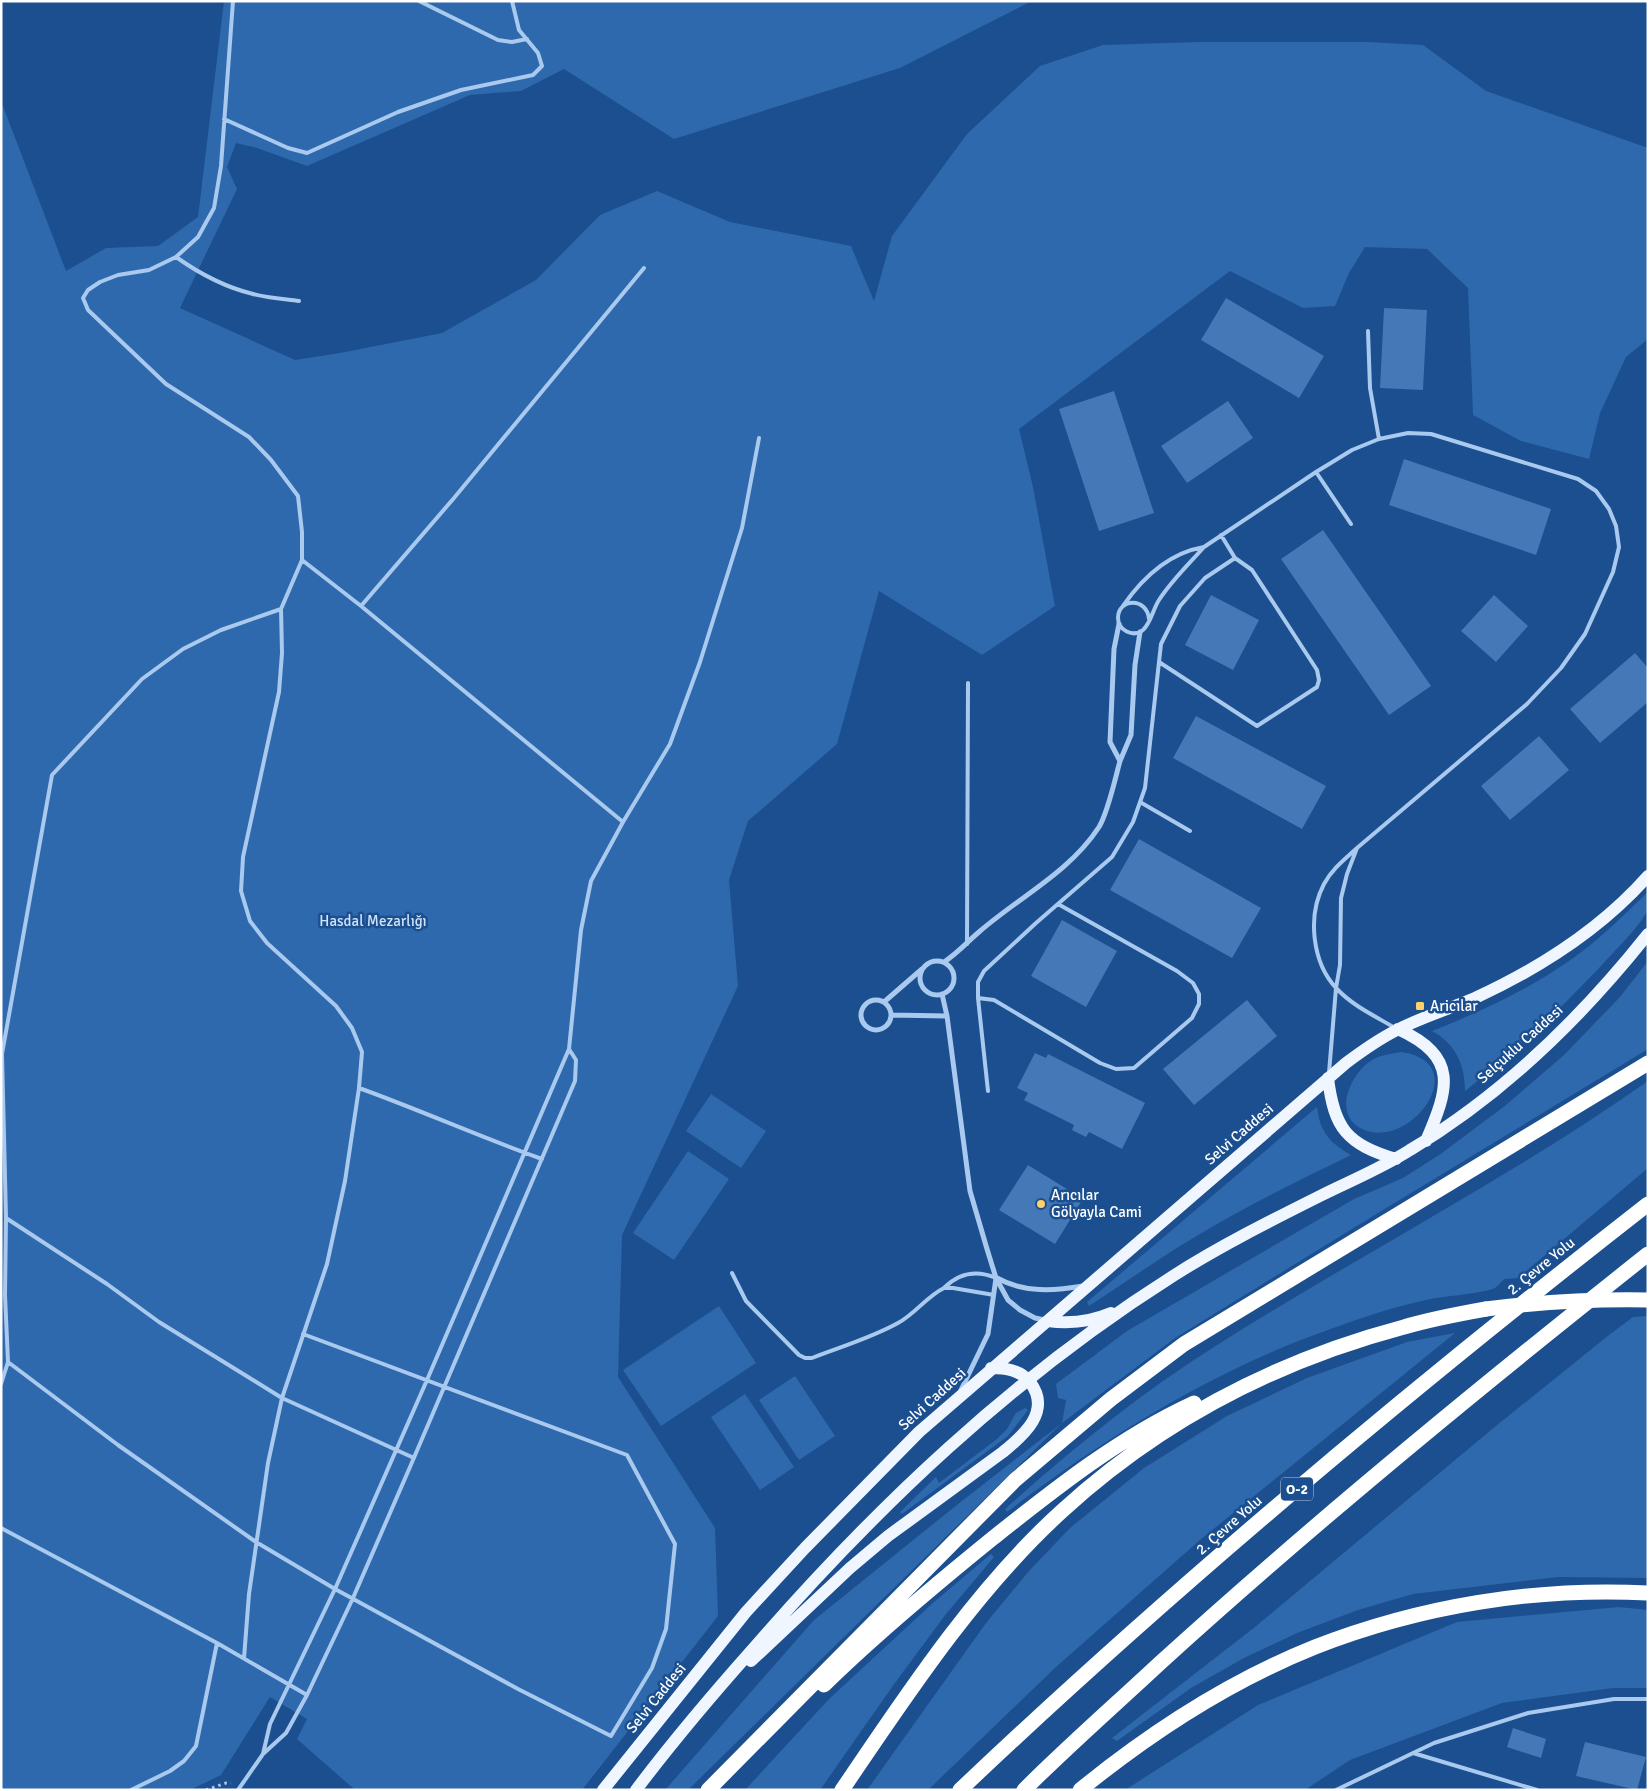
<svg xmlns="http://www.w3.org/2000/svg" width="1649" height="1791" font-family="Signika,sans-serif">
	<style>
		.green { fill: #2e69ad }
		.building { fill: #4478b7 }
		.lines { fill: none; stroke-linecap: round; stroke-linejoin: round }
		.path { stroke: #a9c9ee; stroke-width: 3; stroke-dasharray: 2.5 4; stroke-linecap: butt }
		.service { stroke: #a9c9ee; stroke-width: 4 }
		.minor { stroke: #a9c9ee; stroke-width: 5 }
		.primary { stroke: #f0f6ff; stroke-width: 12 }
		.motorway { stroke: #fff; stroke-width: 15 }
		.motorway-bridge { stroke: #fff; stroke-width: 15 }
		.poi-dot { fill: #ffd166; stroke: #1b4f8f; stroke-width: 2 }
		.labels { text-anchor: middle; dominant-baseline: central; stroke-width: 5; stroke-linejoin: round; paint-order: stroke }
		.shield { fill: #1b4f8f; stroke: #bbcadd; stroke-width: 1 }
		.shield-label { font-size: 14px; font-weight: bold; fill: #fff }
		.park-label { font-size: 15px; fill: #cfe3fa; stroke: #1b4f8f }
		.poi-label { font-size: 15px; fill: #fff; stroke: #1b4f8f; text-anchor: start }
		.street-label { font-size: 15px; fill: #fff; stroke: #1b4f8f }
	</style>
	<rect width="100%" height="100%" fill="#1b4f8f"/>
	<path class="green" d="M224,1H1032L900,68L674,139L564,69L521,91L470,95L307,166L257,148L236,143L227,167L237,189L180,308L295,360L340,353L442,333L536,280L600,215L657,191L730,222L851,246L874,301L892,236L967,134L1040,66L1103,45L1200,42H1367L1423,45L1486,91L1648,148V339L1626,357L1600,413L1589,459L1521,441L1473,415L1468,288L1427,249L1365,247L1349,273L1335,306L1303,308L1230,271L1019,429L1033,487L1055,606L982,655L879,591L837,744L748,821L729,880L738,986L622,1235L618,1377L715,1528L718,1616L582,1790H355L297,1739L307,1719L270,1697L221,1775L190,1790H1V101L66,271L106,248L158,246L198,217Z
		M1648,892C1648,898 1649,906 1647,911C1644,920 1621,945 1613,953C1567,1003 1519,1049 1465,1091C1465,1065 1456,1044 1432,1031C1480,1012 1527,990 1569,961C1598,941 1623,916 1648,892Z
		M1648,961V1049L1360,1224L1175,1338L1062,1423L688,1790H665L814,1620L953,1508L1062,1423L1066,1400L1058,1398L1056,1384L1127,1331L1354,1199L1403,1178L1442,1153L1506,1105L1564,1055L1620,997Z
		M1401,1052C1475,1062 1411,1152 1362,1129C1333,1115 1349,1077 1369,1062C1378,1055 1390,1054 1401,1052Z
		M1648,1081V1168L1518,1278L1504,1279C1501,1282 1498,1287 1493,1289C1472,1295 1448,1295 1426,1300C1397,1306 1367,1316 1339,1326C1219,1367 1108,1435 1007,1512L1005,1509C1071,1450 1139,1394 1214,1347C1357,1256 1509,1179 1648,1081Z
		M711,1094L766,1131L741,1168L686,1131Z
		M1317,1107C1320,1132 1329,1142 1351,1155C1302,1179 1252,1203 1205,1231C1165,1254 1128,1281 1089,1306L1087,1302Z
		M688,1151L729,1179L674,1260L633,1233Z
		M719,1306L756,1363L661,1426L623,1370Z
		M1648,1316V1578L1558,1577L1413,1594L1358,1610L1297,1633L1244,1658L1191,1688L1117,1741L1112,1738L1255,1627L1491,1430L1609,1335L1633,1317Z
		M1455,1333L1200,1540L1056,1667L928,1790H867L986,1623L1029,1571L1070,1528L1144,1468L1227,1416L1307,1378L1407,1342Z
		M795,1376L835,1436L799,1460L759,1400Z
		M745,1394L794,1467L760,1490L711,1417Z
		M1025,1408L1028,1410L1008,1436L902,1514L900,1512L936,1477L939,1483L997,1439L1007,1429L1016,1413Z
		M991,1554L994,1557L946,1614L892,1687L820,1790H745L829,1699L934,1602Z
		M1619,1607L1648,1610V1688H1613L1502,1703L1350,1760L1305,1790H1125L1258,1705L1457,1622Z"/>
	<path class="building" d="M1226,298L1324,356L1299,398L1201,340Z
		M1384,308L1427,310L1423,390L1380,388Z
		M1114,391L1154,513L1099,531L1059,409Z
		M1228,401L1253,438L1187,483L1161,446Z
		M1404,459L1551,509L1536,555L1389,505Z
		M1323,530L1431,686L1389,715L1281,559Z
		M1211,595L1259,620L1233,670L1185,645Z
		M1494,595L1528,626L1496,662L1461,631Z
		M1635,653L1648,668V702L1600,743L1570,709Z
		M1196,716L1326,786L1302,829L1173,758Z
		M1539,736L1569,770L1510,820L1481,786Z
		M1139,839L1261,908L1232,958L1110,890Z
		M1062,920L1117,951L1086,1007L1031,976Z
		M1247,1000L1277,1036L1194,1105L1163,1069Z
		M1035,1053L1046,1058L1048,1054L1145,1103L1122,1149L1089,1132L1086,1137L1072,1130L1074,1125L1024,1100L1028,1093L1017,1088Z
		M1028,1165L1083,1199L1055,1244L999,1210Z
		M1513,1728L1546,1739L1541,1758L1507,1747Z
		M1585,1742L1646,1757L1637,1790L1576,1776Z"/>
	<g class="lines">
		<path class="path" d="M206,1790L226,1783H231"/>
		<path class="service" d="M233,1L221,166L214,208L198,237L176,257L149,270L118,275L100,282L88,290L83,298L88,310L166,384L249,437L271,460L298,496L302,532V560L281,609L282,653L279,692L243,857L241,891L250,921L267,943L336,1006L352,1028L362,1052L359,1088L345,1181L327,1264L282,1398L268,1463L249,1594L244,1658
			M419,1L498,40L512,42L527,39
			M224,119L288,148L307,153L398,112L461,90L533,75L542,66L538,53L519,30L512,1
			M176,257C200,274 224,287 253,294C268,298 284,299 299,301
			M1368,331L1370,388L1379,439
			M1316,472L1351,524
			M1204,547L1316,472L1352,450L1379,439L1408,433L1431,434L1578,479L1596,491L1609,509L1616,526L1619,547L1613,572L1585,634L1561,668L1527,704L1357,848
			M302,560L361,606L623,822
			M361,606L454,498L644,268
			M1123,606C1143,577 1169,553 1204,547C1189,564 1172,580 1159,600C1153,609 1151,623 1143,630C1133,638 1118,630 1118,618C1118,598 1147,597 1149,619
			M1159,662L1257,726L1317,687L1319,680L1317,670L1252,570L1235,558
			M1140,802L1190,831
			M967,944L968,683
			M978,998L994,1000L1100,1063L1116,1069L1134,1068L1192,1018L1199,1004V994L1193,983L1177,971L1058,904
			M1329,1073L1336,988L1340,965L1341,898L1347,874L1357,848C1345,859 1332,869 1324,884C1307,916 1312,963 1337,989C1353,1006 1375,1016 1395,1028
			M359,1088C420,1110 480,1137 542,1159
			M988,1091L978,998V982L984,971L1036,923L1112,857L1133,822L1145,788L1161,644L1180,606L1205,578L1235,558L1221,535
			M6,1218L107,1284L159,1322L282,1398L414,1458
			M732,1273L746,1301L799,1355L805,1358H812C840,1347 871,1338 898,1323C915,1314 926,1297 944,1288
			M994,1295L953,1288H944C959,1273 977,1270 996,1278
			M8,1362L118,1445L256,1542L335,1589L518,1689L611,1736L652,1668L666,1629L675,1544L627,1455L303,1334
			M1,1384L8,1362L5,1295L6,1218L2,1054L52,775L142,679L183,649L221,630L281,609
			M1,1528L217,1643L307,1695
			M1413,1753L1537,1790
			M263,1754L270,1724L335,1589L427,1380L569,1049L581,930L591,881L623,822L670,744L700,662L742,528L759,438
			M131,1790L170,1771L184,1761L196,1746L217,1643
			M238,1790L263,1754L286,1733L307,1695L353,1598L410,1467L575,1081L576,1060L569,1049
			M1336,1790L1434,1743L1528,1713L1614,1699H1648"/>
		<path class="minor" d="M1119,624L1114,649L1110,742L1120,761L1131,735L1135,665L1140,632
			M920 978a17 17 0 1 1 34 0a17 17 0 1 1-34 0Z
			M944,962C958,953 967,942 979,932C1019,897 1069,873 1099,827C1108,812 1115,779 1120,761
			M942,994L947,1016L970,1191L987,1249L996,1278L1008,1300L1020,1310L1035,1318L1045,1320
			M861 1015a15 15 0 1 1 30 0a15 15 0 1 1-30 0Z
			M884,1002L922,969
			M891,1015L947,1016
			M997,1278C1024,1293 1054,1291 1083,1286
			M961,1390L988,1334L996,1278"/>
		<path class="primary" d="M1398,1029C1459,1057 1449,1088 1426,1141
			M1328,1078C1334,1129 1347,1144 1396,1159
			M1048,1321C1070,1324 1090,1322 1111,1313
			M751,1661L850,1568L888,1536L1003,1452C1024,1435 1052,1411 1030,1382C1020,1370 1006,1368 991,1368
			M603,1790L746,1612L805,1548L919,1432L1346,1063C1362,1051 1379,1039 1397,1030C1422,1017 1449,1009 1475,998C1538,969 1601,929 1648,876
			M636,1790C673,1741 712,1695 752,1650C876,1507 1012,1378 1173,1276C1220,1246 1270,1221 1320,1196C1350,1181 1382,1168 1410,1150C1502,1095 1582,1017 1648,934"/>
		<path class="motorway" d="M824,1685C877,1633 935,1585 993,1538C1056,1488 1120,1437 1194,1403
			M708,1790L1015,1480L1111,1399L1184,1344L1648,1063
			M842,1790C907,1694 976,1589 1062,1511C1159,1422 1276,1361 1404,1327C1431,1319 1458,1314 1486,1309
			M960,1790C1178,1583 1411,1389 1648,1204
			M1024,1790C1068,1746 1115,1705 1160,1663C1317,1520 1481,1386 1648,1254
			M1080,1790C1150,1733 1230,1681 1315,1647C1420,1606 1535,1587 1648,1593"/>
		<path class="motorway-bridge" d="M1486,1309C1540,1302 1593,1299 1648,1300"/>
	</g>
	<g class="poi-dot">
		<rect x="1415" y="1001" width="10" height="10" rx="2.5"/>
		<circle cx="1041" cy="1204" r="5"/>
	</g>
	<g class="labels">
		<rect class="shield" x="1281" y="1477.5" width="32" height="23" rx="4"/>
		<g class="shield-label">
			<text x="1297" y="1489">O-2</text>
		</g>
		<g class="park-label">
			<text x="373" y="921">Hasdal Mezarlığı</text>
		</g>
		<g class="poi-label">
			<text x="1430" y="1006">Aricılar</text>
			<text x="1051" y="1195">Arıcılar<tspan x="1051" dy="17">Gölyayla Cami</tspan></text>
		</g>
		<g class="street-label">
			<text transform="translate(1520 1044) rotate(-42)">Selçuklu Caddesi</text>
			<text transform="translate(1239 1134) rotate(-41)">Selvi Caddesi</text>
			<text transform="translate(1541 1266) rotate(-39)">2. Çevre Yolu</text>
			<text transform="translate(932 1399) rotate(-42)">Selvi Caddesi</text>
			<text transform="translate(1229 1525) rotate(-41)">2. Çevre Yolu</text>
			<text transform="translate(656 1698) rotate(-51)">Selvi Caddesi</text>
		</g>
	</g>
	<rect width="1649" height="1791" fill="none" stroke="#ffffff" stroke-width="5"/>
</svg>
